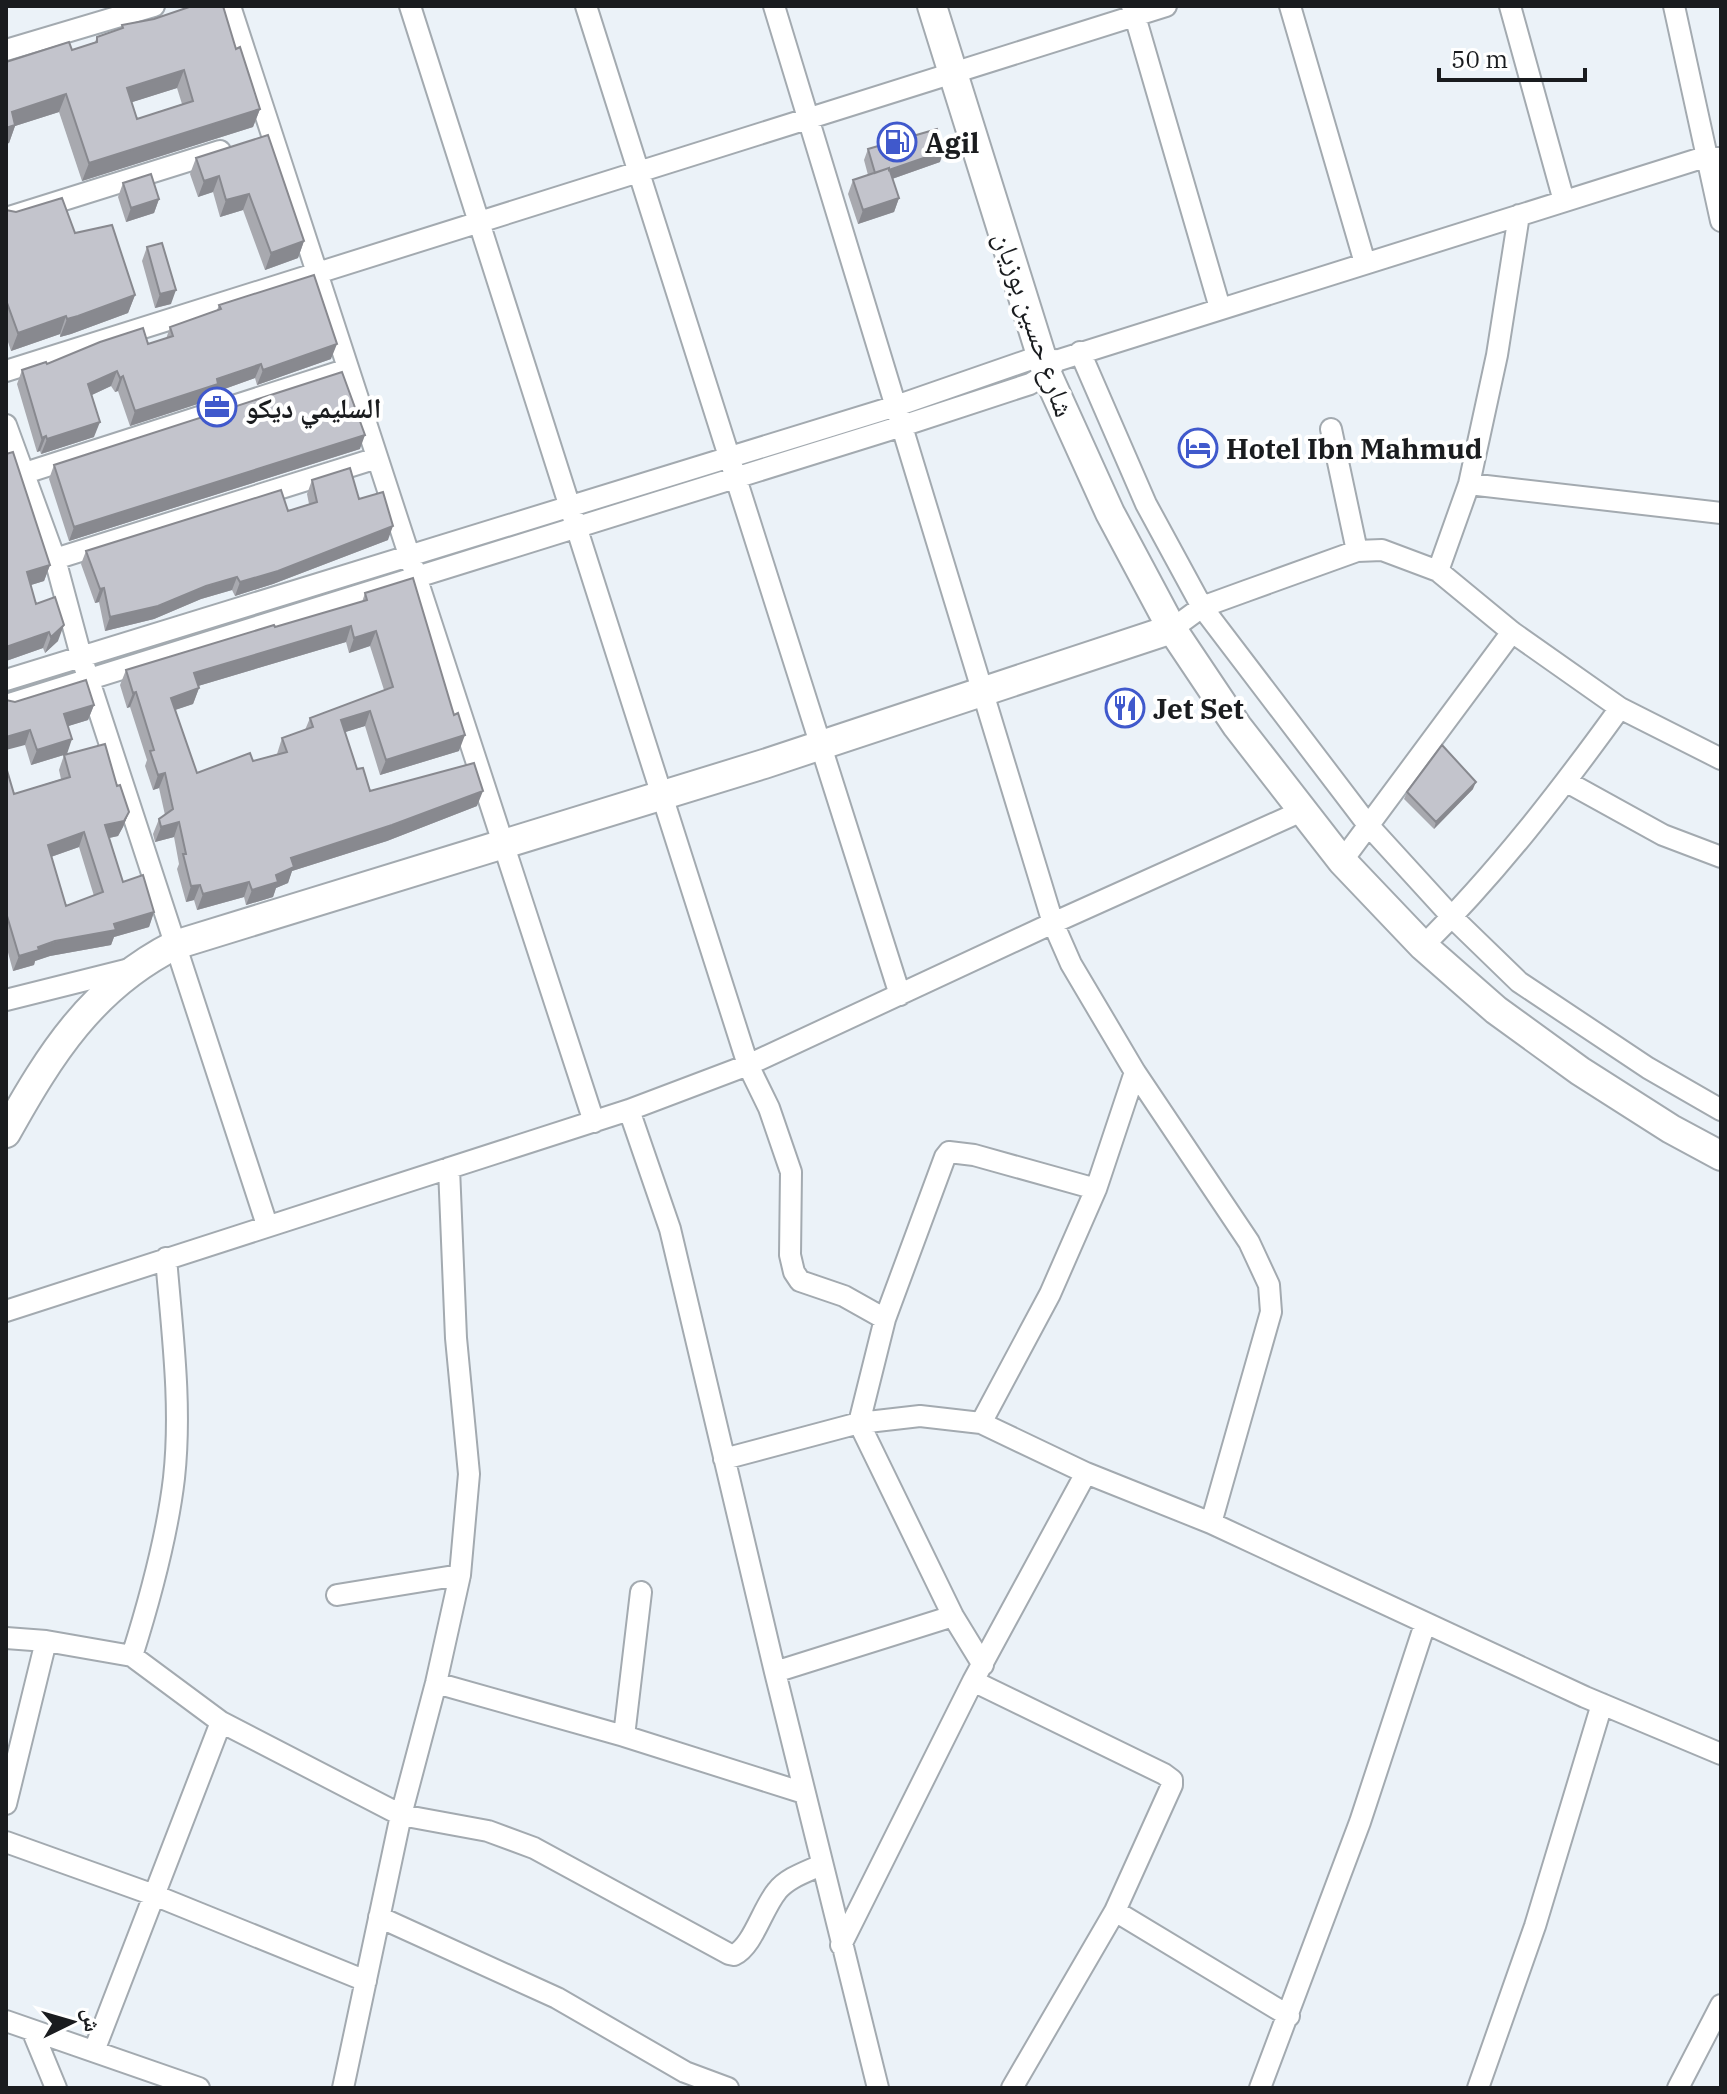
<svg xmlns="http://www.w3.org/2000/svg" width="1727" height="2094" font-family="'IBM Plex Serif','Noto Naskh Arabic',serif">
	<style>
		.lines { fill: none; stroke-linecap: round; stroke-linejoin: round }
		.minor-casing { stroke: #a3aab0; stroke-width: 24 }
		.secondary-casing { stroke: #a3aab0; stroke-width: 32 }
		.minor { stroke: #fff; stroke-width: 20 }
		.secondary { stroke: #fff; stroke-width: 28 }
		.wall { fill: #a8a9af; fill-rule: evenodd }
		.shaded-wall { fill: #88898f }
		.building { fill: #c3c4cc; stroke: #88898f; stroke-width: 2; fill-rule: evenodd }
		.labels { text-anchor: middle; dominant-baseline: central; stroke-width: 8; stroke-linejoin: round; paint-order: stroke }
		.poi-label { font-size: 28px; font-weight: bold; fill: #1a1c1f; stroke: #fff; text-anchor: start }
		.street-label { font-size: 28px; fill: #1a1c1f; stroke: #fff }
	</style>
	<rect width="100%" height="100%" fill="#ebf2f8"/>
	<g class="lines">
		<defs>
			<path id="minor" d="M230,6L594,1122
				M410,6L748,1065L769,1108L791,1172L790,1255L794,1272L800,1281L844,1296L885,1319
				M586,6L900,995
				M774,6L1053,923L1071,964L1135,1072L1249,1242L1269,1285L1271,1312L1211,1523
				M1132,6L1220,308
				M1290,6L1365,263
				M1510,6L1564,201
				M1674,6L1721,221
				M6,50L154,6
				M6,218L220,151
				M1080,352L1146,504L1202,607L1368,825L1452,917L1519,982L1648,1068L1721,1110
				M6,371L1166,6
				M6,425L55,559L81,656L267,1225
				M1331,429L1357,551
				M22,474L348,369
				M1469,484L1721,513
				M55,559L377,458
				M1438,571L1469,484L1497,355L1519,215
				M1172,629L1202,607L1246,591L1357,551L1382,550L1438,571L1512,632L1620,708L1721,759
				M6,680L896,406L1040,356L1056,361L1705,157L1721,158
				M6,705L902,426L1030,384L1047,374L1054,364
				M1567,782L1663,835L1721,857
				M1342,861L1512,632
				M1423,946C1496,874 1560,791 1620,708
				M6,1000L130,969
				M629,1110L670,1229L775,1672L878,2088
				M6,1311L629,1110L748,1065L1053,923L1302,811
				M981,1423L1050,1294L1096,1189L1135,1072
				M724,1459L859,1423L920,1416L981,1423L1086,1473L1211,1523L1585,1697L1721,1754
				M337,1595L460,1575
				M6,1638L46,1641
				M132,1656C150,1599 167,1538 174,1478C182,1405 172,1331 166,1258
				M983,1665L953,1616L859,1423L885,1319L945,1157L949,1152L974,1155L1096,1189
				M775,1672L953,1616
				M973,1681L1164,1774L1172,1780V1785L1115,1911L1012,2088
				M436,1683L624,1736L804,1793
				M624,1736L641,1592
				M6,1804L46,1641L132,1656L221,1722L401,1815L488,1831L534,1848L729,1954L734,1955C753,1946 762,1909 777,1891C787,1878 806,1872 821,1865
				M6,1842L154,1895L366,1981
				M1115,1911L1289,2016
				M379,1917L557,1998L685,2072L728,2088
				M841,1945L973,1681L1086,1473
				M6,2021L199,2088
				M32,2030L56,2088
				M94,2051L221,1722
				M343,2088L401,1815L436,1683L460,1575L469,1474L456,1338L449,1168
				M1260,2088L1360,1822L1425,1624
				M1478,2088L1535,1926L1602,1704
				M1678,2088L1721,2005"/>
			<path id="secondary" d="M932,6L1047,374L1110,513L1172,629L1237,726L1342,861L1423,946L1496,1010L1580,1071L1671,1129L1721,1156
				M6,1133C50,1054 92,987 175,945L764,764L1172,629"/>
		</defs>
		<use href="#minor" class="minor-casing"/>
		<use href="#secondary" class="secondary-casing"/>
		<use href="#minor" class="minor"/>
		<use href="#secondary" class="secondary"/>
	</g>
	<path class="wall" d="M122,25L236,49L260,109L253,127L82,181L59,112L15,126L9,143L6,144V62L72,50L95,42L97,37L121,29ZM177,88L182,104L137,119L132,102Z
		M268,135L304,241L298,258L265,270L243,210L220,217L213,192L198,197L190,174L196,158Z
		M868,149L940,162L892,179L899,198L894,212L858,224L848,194L853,180L868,175L864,160Z
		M123,183L159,199L154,213L126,222L118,197Z
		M6,210L75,233L135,295L128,313L71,334L60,337V334L11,351L6,336Z
		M147,247L171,304L155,308L142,261Z
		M219,305L331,359L257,385L255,378L216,392L213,399L130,426L118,391L115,392L111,386L92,395L94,437L41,454L40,451L37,452L17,384L22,370L148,344L166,339L170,327L217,310Z
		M360,449L69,541L49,479L54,465Z
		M6,454L50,565L44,581L31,585L36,604L58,641L45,653L43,648L6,661Z
		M312,480L359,499L388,540L273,584L235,596L232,590L201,599L154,619L105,631L99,602L95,603L81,564L86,551L288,511L309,504L307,494Z
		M365,593L459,751L380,775L365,726L345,732L357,769L370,791L477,806L387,841L292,871L288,883L276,888L273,897L246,905L244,897L197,910L194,900L186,902L177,869L179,864L174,837L155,842L153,834L159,819L165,815L159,788L153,790L145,766L147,760L130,707L127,708L120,685L126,670L362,602ZM346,642L349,653L370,646L384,690L310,718L305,730L282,738L277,754L253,761L197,773L175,710L193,704L199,688L198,686Z
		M15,702L94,705L88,720L68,726L67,754L31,765L25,745Z
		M64,755L117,786L129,812L123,827L118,836L109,838L123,882L154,912L149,927L114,937L111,945L50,956L35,961L34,965L13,971L6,945V767L14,794L61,779L59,770ZM79,847L94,896L66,906L51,857Z
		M1473,789L1434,829L1404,799L1407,792Z"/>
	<path class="shaded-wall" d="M184,70L177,88L120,106L127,88Z
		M66,94L59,112L15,126L9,143L6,144V127L12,112Z
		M260,109L253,127L82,181L89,163Z
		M944,151L940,162L872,186L876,175Z
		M219,176L213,192L198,197L204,181Z
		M249,194L243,210L220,217L226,200Z
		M899,198L894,212L858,224L863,210Z
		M159,199L154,213L126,222L131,208Z
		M304,241L298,258L265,270L271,253Z
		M176,290L171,304L155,308L160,294Z
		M135,295L128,313L71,334L60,337L67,319Z
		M66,316L60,334L11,351L18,333Z
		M337,344L331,359L257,385L263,370Z
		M261,364L255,378L216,392L213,399L130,426L135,411L217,379Z
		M117,371L111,386L83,399L88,384Z
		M123,376L118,391L115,392L120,378Z
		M100,422L94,437L41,454L47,439Z
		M365,435L360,449L69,541L74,527Z
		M46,436L40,451L37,452L42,438Z
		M393,526L388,540L273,584L235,596L240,582Z
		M50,565L44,581L21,588L27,572Z
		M237,577L232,590L201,599L154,619L105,631L110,617Z
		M104,588L99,602L95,603L100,589Z
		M64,625L58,641L45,653L51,637Z
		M351,626L346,642L188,689L194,673Z
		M376,631L370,646L349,653L354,638Z
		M49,632L43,648L6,661V647Z
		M199,688L193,704L166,713L171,698Z
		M136,692L130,707L127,708L133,693Z
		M94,705L88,720L59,729L64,714Z
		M370,711L365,726L336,735L341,720Z
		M30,730L25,745L6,750V737Z
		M465,735L459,751L380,775L386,760Z
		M72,739L67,754L31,765L37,750Z
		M165,773L159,788L153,790L158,775Z
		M1476,782L1473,789L1434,829L1436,822Z
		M483,791L477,806L387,841L292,871L288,883L276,888L273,897L246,905L252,890L276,875L291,858Z
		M129,812L123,827L118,836L100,840L105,825Z
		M179,822L174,837L155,842L161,827Z
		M84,832L79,847L42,860L48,845Z
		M249,882L244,897L197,910L203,894Z
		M200,885L194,900L186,902L191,886Z
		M154,912L149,927L114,937L111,945L50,956L35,961L34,965L13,971L19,956L38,947Z"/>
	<path class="building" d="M192,6H223L236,49L240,47L260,109L89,163L66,94L12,112L15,125L6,128V62L69,42L72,50L97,42V37L123,28L122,25L154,19ZM184,70L193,101L137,119L127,88Z
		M937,129L944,151L889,170V168L875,173L868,149Z
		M268,135L304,241L271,253L249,194L226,200L219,176L204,181L196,158Z
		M889,168L899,198L863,210L853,180Z
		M151,174L159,199L131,208L123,183Z
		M62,198L75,233L112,225L135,295L78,316L67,319L66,316L18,333L6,300V210L16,212Z
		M162,243L176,290L160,294L147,247Z
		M314,275L337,344L263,370L261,364L217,379L218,384L135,411L123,376L120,378L117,371L88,384L100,422L47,439L46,436L42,438L22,370L46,362L47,364L100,342L143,328L148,344L173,336L170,327L221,309L219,305Z
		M342,372L365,435L74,527L54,465Z
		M13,452L50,565L27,572L36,604L55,597L64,625L51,637L49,632L6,647V454Z
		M350,468L359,499L383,492L393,526L278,571L240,582L237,577L206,586L158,606L110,617L104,588L100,589L86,551L281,490L288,511L317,502L312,480Z
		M413,578L454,715L458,713L465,735L386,760L370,711L341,720L357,769L363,768L370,791L474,763L483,791L392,825L291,858L294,867L276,875L278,882L252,890L249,882L203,894L200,885L191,886L183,854H186L179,822L161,827L159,819L173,809L165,773L158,775L150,751L154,750L136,692L133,693L126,670L274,625L275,627L367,600L365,593ZM351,626L354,638L376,631L393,687L310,718L313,727L282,738L287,752L253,761L250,753L197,773L171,698L199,688L194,673Z
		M86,680L94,705L64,714L72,739L37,750L30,730L6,737V700L15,702Z
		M105,744L117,786L120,785L129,812L124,821L105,825L123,882L143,875L154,912L114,924L116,930L55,941L38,947L39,950L19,956L7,916H6V767L14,794L70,777L64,755ZM84,832L103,892L66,906L48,845Z
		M1442,745L1476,782L1436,822L1407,792Z"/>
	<defs>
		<symbol id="fuel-ring" viewBox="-11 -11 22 22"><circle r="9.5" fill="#fff" stroke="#4059cc" stroke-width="1.5"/><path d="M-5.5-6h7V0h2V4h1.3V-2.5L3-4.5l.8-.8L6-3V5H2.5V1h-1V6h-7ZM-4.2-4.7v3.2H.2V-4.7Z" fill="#4059cc"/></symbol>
		<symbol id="office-ring" viewBox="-11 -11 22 22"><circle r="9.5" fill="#fff" stroke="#4059cc" stroke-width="1.5"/><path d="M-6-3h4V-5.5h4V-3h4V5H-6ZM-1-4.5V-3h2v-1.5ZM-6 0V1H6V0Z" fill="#4059cc"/></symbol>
		<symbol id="hotel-ring" viewBox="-11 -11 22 22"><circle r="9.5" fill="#fff" stroke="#4059cc" stroke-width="1.5"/><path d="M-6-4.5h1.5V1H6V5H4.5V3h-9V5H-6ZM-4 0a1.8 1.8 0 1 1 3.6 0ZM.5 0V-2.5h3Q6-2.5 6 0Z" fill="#4059cc"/></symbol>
		<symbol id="restaurant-ring" viewBox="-11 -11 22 22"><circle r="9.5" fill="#fff" stroke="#4059cc" stroke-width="1.5"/><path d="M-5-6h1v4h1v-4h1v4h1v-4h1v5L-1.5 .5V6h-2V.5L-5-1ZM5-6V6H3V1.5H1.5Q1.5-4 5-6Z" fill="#4059cc"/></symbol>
	</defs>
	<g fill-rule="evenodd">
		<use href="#fuel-ring" x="875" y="120" width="44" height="44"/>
		<use href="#office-ring" x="195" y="385" width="44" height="44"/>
		<use href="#hotel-ring" x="1176" y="426" width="44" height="44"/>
		<use href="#restaurant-ring" x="1103" y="686" width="44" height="44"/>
	</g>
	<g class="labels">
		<g class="poi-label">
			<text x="925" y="142">Agil</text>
			<text x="245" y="407">السليمي ديكو</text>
			<text x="1226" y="448">Hotel Ibn Mahmud</text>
			<text x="1153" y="708">Jet Set</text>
		</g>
		<g class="street-label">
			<text transform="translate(1035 324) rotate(71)">شارع حسين بوزيان</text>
		</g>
	</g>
	<rect width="1727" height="2094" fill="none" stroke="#1a1c1f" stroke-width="16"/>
	<g transform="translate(72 2022) rotate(85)" stroke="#ffffff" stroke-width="6" paint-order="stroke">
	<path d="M0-6L14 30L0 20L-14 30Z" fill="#1a1c1f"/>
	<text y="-12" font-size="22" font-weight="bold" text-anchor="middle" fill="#1a1c1f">ش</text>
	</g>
	<path d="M1439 68v12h146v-12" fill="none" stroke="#1a1c1f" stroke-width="4"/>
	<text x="1451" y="68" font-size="24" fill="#1a1c1f" stroke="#ffffff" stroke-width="6" paint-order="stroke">50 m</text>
</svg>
